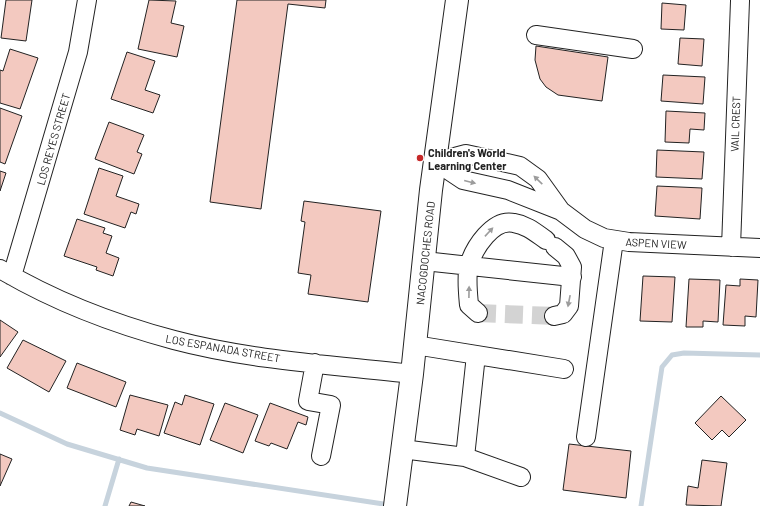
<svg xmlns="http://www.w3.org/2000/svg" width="760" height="506" font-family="Barlow,sans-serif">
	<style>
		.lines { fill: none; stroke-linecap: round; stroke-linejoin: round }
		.stream { stroke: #c7d3dd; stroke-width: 5 }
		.building { fill: #f3c9c0; stroke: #222 }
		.minor-tunnel { stroke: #d3d3d3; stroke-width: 18; stroke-dasharray: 18 9; stroke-linecap: butt }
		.minor-casing { stroke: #222; stroke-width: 20 }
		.major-casing { stroke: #222; stroke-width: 24 }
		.minor { stroke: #fff; stroke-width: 18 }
		.major { stroke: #fff; stroke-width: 22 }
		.oneway { fill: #9c9c9c }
		.poi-dot { fill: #c62828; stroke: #fff; stroke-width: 1.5 }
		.labels { text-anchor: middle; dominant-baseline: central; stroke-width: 3; stroke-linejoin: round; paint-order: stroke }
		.street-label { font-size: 11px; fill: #222; stroke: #fff }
		.poi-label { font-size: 11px; font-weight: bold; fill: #222; stroke: #fff; text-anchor: start }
	</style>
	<rect width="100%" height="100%" fill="#fff"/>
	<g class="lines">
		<path class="stream" d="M0,413L67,444L147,468L390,505
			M105,506L119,459
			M641,506L662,367L672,355L684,353L760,355"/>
	</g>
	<path class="building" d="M6,0H32L26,41L1,38Z
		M149,0L176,1L171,23L184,26L177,57L138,49Z
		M237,0H326L325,8L288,4L261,209L210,202Z
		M662,3L686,5L684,30L661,29Z
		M680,38L704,39L702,66L678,64Z
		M536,46L608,57L602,101L558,95L546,87L540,79L535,60Z
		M10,49L38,58L20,109L0,103V70L3,71Z
		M127,52L155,61L145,90L160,95L153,113L111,99Z
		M663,75L705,77L703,104L661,101Z
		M0,108L22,116L5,164L0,162Z
		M666,111L705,113L704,130L690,129L689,143L665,142Z
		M109,122L144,135L137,152L142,154L134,174L95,159Z
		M657,150L704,152L702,179L656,177Z
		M99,168L123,176L116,196L139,204L136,214L131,212L125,228L84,214Z
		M0,171L6,173L0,191Z
		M657,186L702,188L700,219L655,216Z
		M304,201L381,211L368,302L308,294L311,275L298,273L305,222L301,221Z
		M77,219L105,228L103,233L112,236L106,253L119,258L113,276L96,270L97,267L64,256Z
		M643,276L675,277L672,322L640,321Z
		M689,279L720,280L718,322L703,321V327H686Z
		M740,279L758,280L756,317L745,316V326L723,325L726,285L740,286Z
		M0,320L18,332L0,357Z
		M23,340L66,361L49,392L7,368Z
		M77,363L126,382L116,407L67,388Z
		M130,395L168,405L159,436L137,429L135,435L120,430Z
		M185,395L214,404L200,445L164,433L175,402L182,405Z
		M721,396L746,420L729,437L722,430L712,440L695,423Z
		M225,403L258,415L243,453L210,440Z
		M270,403L308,417L306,425L298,422L287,449L271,443L269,446L255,441Z
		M569,444L631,451L626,498L563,490Z
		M0,454L12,459L0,486Z
		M702,460L727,463L721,506L686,505L688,486L698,488Z
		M131,502L145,506H129Z"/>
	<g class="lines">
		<path class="minor-tunnel" d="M478,313L554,316"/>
		<defs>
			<path id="minor" d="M536,35L633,49
				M436,162L463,180L508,190L561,211L585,229L604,238L629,242L760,248
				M436,162L466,154L520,166L538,179L561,211
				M731,247L740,1
				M424,261L572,277
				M0,269C54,301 114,324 174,340C249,360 334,365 412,374
				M12,276L78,52L87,0
				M478,313L469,305C468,294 466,276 469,265C474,248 493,218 514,223C527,225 536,233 546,240
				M554,316L563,314L569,306L572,267L566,256L555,247
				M415,345L564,369
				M315,363L308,401L331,405L321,456
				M586,437L614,240
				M402,449L465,457L476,355
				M465,457L521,477"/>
			<path id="major" d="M395,506L412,374L431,190L457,0"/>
		</defs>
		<use href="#minor" class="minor-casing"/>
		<use href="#major" class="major-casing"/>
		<use href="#minor" class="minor"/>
		<use href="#major" class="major"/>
	</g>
	<defs><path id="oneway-solid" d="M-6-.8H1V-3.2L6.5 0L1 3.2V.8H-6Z"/></defs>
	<g class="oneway">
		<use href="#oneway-solid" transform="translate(538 180) rotate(-136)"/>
		<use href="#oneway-solid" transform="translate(470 182) rotate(14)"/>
		<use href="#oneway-solid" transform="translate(489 232) rotate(-47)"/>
		<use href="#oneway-solid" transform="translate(469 292) rotate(-89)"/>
		<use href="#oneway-solid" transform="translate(569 301) rotate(101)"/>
	</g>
	<circle class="poi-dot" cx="420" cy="158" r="4"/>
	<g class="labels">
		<g class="street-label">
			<text transform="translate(735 124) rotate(-88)">VAIL CREST</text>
			<text transform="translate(53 139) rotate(-74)">LOS REYES STREET</text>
			<text transform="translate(656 243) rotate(3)">ASPEN VIEW</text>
			<text transform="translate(425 253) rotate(-84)">NACOGDOCHES ROAD</text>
			<text transform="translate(223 348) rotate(10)">LOS ESPANADA STREET</text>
		</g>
		<g class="poi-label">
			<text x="428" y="152">Children's World<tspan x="428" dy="13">Learning Center</tspan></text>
		</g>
	</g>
</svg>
